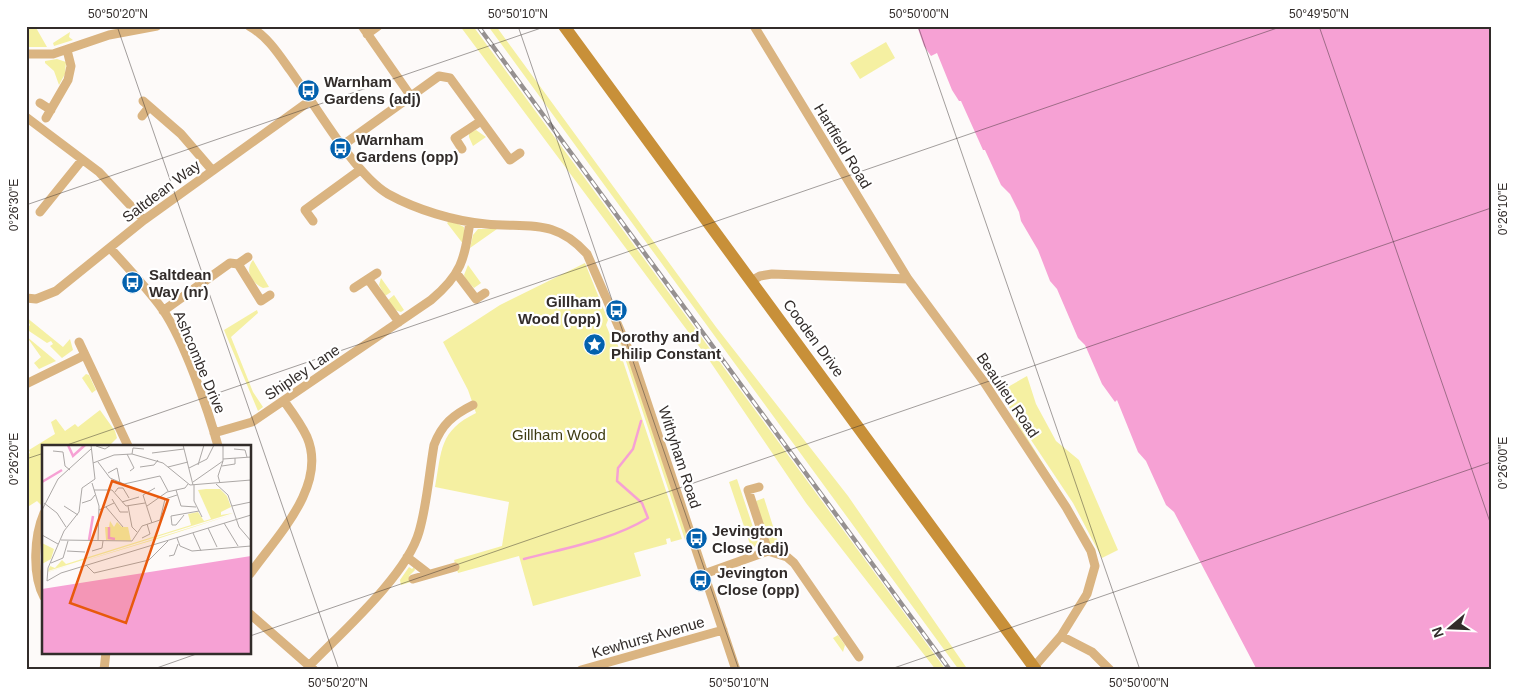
<svg xmlns="http://www.w3.org/2000/svg" width="1517" height="696" font-family="Helvetica,sans-serif">
	<style>
		.green { fill: #f5f0a2 }
		.water { fill: #f6a1d4 }
		.lines { fill: none; stroke-linecap: round; stroke-linejoin: round }
		.stream { stroke: #f6a1d4; stroke-width: 2.5 }
		.minor { stroke: #dab481; stroke-width: 9 }
		.secondary { stroke: #c89039; stroke-width: 12 }
		.rail-casing { stroke: #969190; stroke-width: 4.5 }
		.rail { stroke: #fff; stroke-width: 2.5; stroke-dasharray: 8; stroke-linecap: butt }
		.ticks { fill: none; stroke: #322c2a; stroke-width: 1; stroke-opacity: 0.45 }
		.labels { text-anchor: middle; dominant-baseline: central; stroke-width: 4.5; stroke-linejoin: round; paint-order: stroke }
		.poi-label { font-size: 15px; font-weight: bold; fill: #322c2a; stroke: #fff; text-anchor: start }
		.street-label { font-size: 15px; fill: #322c2a; stroke: #fff }
		.park-label { font-size: 15px; fill: #3e3b12; stroke: #fff }
		.inset-river { fill: none; stroke: #f6a1d4; stroke-width: 2.5 }
		.inset-road { fill: none; stroke: #aca8a6; stroke-width: 1 }
		.view { fill: #e8590c; fill-opacity: 0.15; stroke: #e8590c; stroke-width: 2.5 }
		.inset-edge { fill: none; stroke: #322c2a; stroke-width: 2.5 }
		.neatline { fill: none; stroke: #322c2a; stroke-width: 2 }
		.ticks-label { font-size: 12px; text-anchor: middle; fill: #322c2a }
	</style>
	<rect width="100%" height="100%" fill="#fdfaf9"/>
	<path class="green" d="M26,26H35L47,47H26Z
		M460,26H473L946,670H936L806,503L707,357Z
		M488,26H496L716,327L848,496L968,670H959Z
		M70,32L69,37L73,40L54,46L53,43Z
		M886,42L895,58L860,79L850,63Z
		M57,59L66,62L65,74L59,85L54,71L45,63V61Z
		M476,130L486,137L473,146L469,137V133Z
		M450,220L464,227V245L447,223Z
		M478,229H497L470,248L473,235Z
		M253,260L269,287L263,288C252,283 244,271 253,260Z
		M585,263L608,320L606,325L611,337L616,340L682,539L671,542L670,538L666,539L667,544L634,553L641,576L533,606L519,556L458,573L454,560L502,546L509,502L435,487C442,450 439,431 476,413L468,390L443,342L500,305Z
		M468,265L481,283L474,288L466,280L464,275Z
		M381,278L391,292L385,296L379,285Z
		M394,295L404,310L401,312L395,310L388,300Z
		M257,310L258,313L231,337L253,392L263,407L258,411L224,330Z
		M26,317L63,347L70,339L73,350L62,358L50,346L53,344L51,341L47,343L26,329L30,325Z
		M26,336L56,361L39,369L34,363L41,357L29,340L26,341Z
		M619,340L631,365L688,538L685,540Z
		M86,374L89,375L96,390L92,393L82,378Z
		M1027,376L1036,404L1056,441L1079,460L1118,550L1102,558L1073,503L999,392Z
		M100,410L115,431L117,438L109,446H44V502L41,505L37,501L26,508V455L30,453L29,450L55,434L51,422L56,419L65,431L75,424L78,427Z
		M1016,420L1093,544L1015,421Z
		M737,479L758,542L752,550L729,482Z
		M764,498L779,545L769,544L756,501Z
		M409,567L412,569L414,567L415,570L409,576L411,582L401,585L400,580Z
		M838,635L845,645L843,652L833,638Z"/>
	<path class="water" d="M917,26H1491V670H1257L1174,512L1166,505L1146,461L1138,452L1117,400L1115,402L1102,384L1085,345L1078,338L1057,289L1050,281L1038,250L1021,221L1019,212L1010,194L1001,185L985,150H983L961,101H959L952,90L937,53L931,56L924,46Z"/>
	<g class="lines">
		<path class="stream" d="M524,559C565,548 610,541 648,518L642,503L617,481L618,468L633,449L641,421"/>
		<path class="minor" d="M249,26C267,36 278,53 290,70C314,103 355,175 388,194C417,210 454,221 486,224C529,228 555,218 587,254L633,360L736,670
			M362,26L410,95
			M754,26L908,279L984,382L1066,507L1091,551L1095,566L1087,594L1061,636L1034,667
			M367,34L378,26
			M26,54H53L109,35L157,26
			M143,101L181,134L212,170
			M40,103L51,110
			M142,116L149,107
			M26,117L99,172L144,220
			M46,118L68,80L71,66L67,50
			M343,145L439,76L450,78L510,160L520,153
			M462,149L455,138L481,121
			M40,212L82,160
			M313,221L305,210L360,170
			M110,248C128,268 147,288 163,310C184,341 208,409 218,446
			M238,264L248,257
			M457,274L476,299L485,293
			M368,279L399,322
			M751,281L760,276L772,274L908,279
			M354,288L377,273
			M26,298L36,299L56,291L144,220L311,100
			M163,311L230,263L238,264L261,301L270,295
			M79,342L128,446
			M26,384L85,355
			M214,433L252,422L431,300C462,274 464,260 470,222
			M759,487L748,490L768,551
			M44,513C34,536 32,575 44,597
			M407,557L429,574
			M250,574C276,537 328,486 307,437C301,424 292,412 284,401
			M704,574L768,551L787,557L794,563L859,657
			M413,579L455,567
			M250,614L314,670
			M1061,636L1092,652L1110,670
			M310,665C341,633 407,575 419,532C427,505 429,474 434,445C442,424 453,415 473,405
			M104,670L106,652
			M581,670L723,630"/>
		<path class="secondary" d="M564,26L1036,670"/>
		<defs>
			<path id="rail" d="M478,26L950,670"/>
		</defs>
		<use href="#rail" class="rail-casing"/>
		<use href="#rail" class="rail"/>
	</g>
	<path class="ticks" d="M117,26L339,670M518,26L739,670M918,26L1140,670M1319,26L1491,525M26,205L547,26M64,446L1283,26M26,459L44,453M250,636L1491,208M151,670L202,652M888,670L1491,462"/>
	<defs>
		<symbol id="bus-disc" viewBox="-11 -11 22 22"><circle r="9.5" fill="#0361ae" stroke="#fff"/><path d="M-5-6H5V4H4V6H2V4H-2V6H-4V4H-5ZM-3.5-4V0h7V-4ZM-3.5 1.2v1.5H-2V1.2ZM2 1.2v1.5H3.5V1.2Z" fill="#fff"/></symbol>
		<symbol id="sight-disc" viewBox="-11 -11 22 22"><circle r="9.5" fill="#0361ae" stroke="#fff"/><path d="M0-6L1.8-2.2L6-1.7L2.9 1.2L3.7 5.4L0 3.3L-3.7 5.4L-2.9 1.2L-6-1.7L-1.8-2.2Z" fill="#fff"/></symbol>
	</defs>
	<g fill-rule="evenodd">
		<use href="#bus-disc" x="296" y="78" width="25" height="25"/>
		<use href="#bus-disc" x="328" y="136" width="25" height="25"/>
		<use href="#bus-disc" x="120" y="270" width="25" height="25"/>
		<use href="#bus-disc" x="604" y="298" width="25" height="25"/>
		<use href="#sight-disc" x="582" y="332" width="25" height="25"/>
		<use href="#bus-disc" x="684" y="526" width="25" height="25"/>
		<use href="#bus-disc" x="688" y="568" width="25" height="25"/>
	</g>
	<g class="labels">
		<g class="poi-label">
			<text x="324" y="81">Warnham<tspan x="324" dy="17">Gardens (adj)</tspan></text>
			<text x="356" y="139">Warnham<tspan x="356" dy="17">Gardens (opp)</tspan></text>
			<text x="149" y="274">Saltdean<tspan x="149" dy="17">Way (nr)</tspan></text>
			<text x="601" y="301" text-anchor="end">Gillham<tspan x="601" dy="17">Wood (opp)</tspan></text>
			<text x="611" y="336">Dorothy and<tspan x="611" dy="17">Philip Constant</tspan></text>
			<text x="712" y="530">Jevington<tspan x="712" dy="17">Close (adj)</tspan></text>
			<text x="717" y="572">Jevington<tspan x="717" dy="17">Close (opp)</tspan></text>
		</g>
		<g class="street-label">
			<text transform="translate(843 146) rotate(59)">Hartfield Road</text>
			<text transform="translate(161 191) rotate(-37)">Saltdean Way</text>
			<text transform="translate(814 338) rotate(54)">Cooden Drive</text>
			<text transform="translate(200 362) rotate(67)">Ashcombe Drive</text>
			<text transform="translate(302 372) rotate(-34)">Shipley Lane</text>
			<text transform="translate(1008 395) rotate(56)">Beaulieu Road</text>
			<text transform="translate(680 457) rotate(72)">Withyham Road</text>
			<text transform="translate(648 637) rotate(-16)">Kewhurst Avenue</text>
		</g>
		<g class="park-label">
			<text x="559" y="434">Gillham Wood</text>
		</g>
	</g>
	<g transform="translate(42 445)">
		<rect width="209" height="209" fill="#fdfaf9"/>
		<path d="M164,44H178L185,51L189,62L179,67V70L191,68L6,126L8,121L13,123L20,115L24,119L149,80L146,69L156,67L162,76L169,74L156,45ZM192,69L115,94L5,127H6ZM68,76L72,82L75,77L80,82H86L89,96L64,95L63,82H67ZM0,98L12,104L9,114L0,119Z" fill="#f5f0a2"/>
		<path d="M209,111V209H0V144Z" fill="#f6a1d4"/>
		<path class="inset-river" d="M26,0L31,11L43,0M0,37L20,25M67,82V93L73,94M47,95L51,71"/>
		<path class="inset-road" d="M49,0L53,34L40,43L37,67L22,86L6,123L5,136L19,128L209,70M141,0L151,40M54,1L63,4L69,0M192,4L203,5L205,12M11,6L21,7L23,21L28,25M110,8L142,4M85,9L92,23L88,26M90,9L91,3L102,4M181,14L209,12M56,17L68,33L82,39L118,31L126,46M51,18L72,10L90,9L121,18L148,40L209,35M156,20L162,0M180,21L193,19V13M98,22L112,20L116,15M126,22L146,17M147,23L165,14L172,0M66,28L75,23L78,38M151,37L181,16M50,38L57,61L56,96M178,38L176,31L181,16V0M174,39L186,50L197,82L209,96M152,40V56L160,72M52,45H70L84,61L103,58M134,45L139,61L154,62M73,47L76,43H81L87,53M70,54L78,67H86M80,57L97,52M2,58L15,68L24,82M40,58L49,55L53,50M22,61L36,70M86,61L90,82L95,87M105,61L125,47L143,43L146,39M190,61L209,57M64,62L81,82M0,65L16,34L49,4M57,65L72,58M142,70L134,80H130L129,71L157,66M110,78L101,50L113,43M182,78L196,101M166,83L175,102M151,88L159,106M0,90L16,99M100,93L108,89L105,79M135,93L138,101L150,106L209,101M19,95L90,96L100,81L118,75L123,54L135,50M25,106L43,107M50,106L60,103L61,96M127,111L132,110L136,99M9,118L21,113L26,96M44,120L52,128L107,115L126,96"/>
		<path class="view" d="M70,36L126,55L84,178L28,158Z"/>
		<rect width="209" height="209" class="inset-edge"/>
	</g>
	<rect width="1517" height="696" fill="none" stroke="#ffffff" stroke-width="55"/>
	<g transform="translate(1450 628) rotate(251)" stroke="#ffffff" stroke-width="4" paint-order="stroke">
	<path d="M0-4L9 19L0 12L-9 19Z" fill="#322c2a"/>
	<text y="-8" font-size="14" font-weight="bold" text-anchor="middle" fill="#322c2a">N</text>
	</g>
	<rect x="28" y="28" width="1462" height="640" class="neatline"/>
	<g class="ticks-label">
		<text x="118" y="18">50°50'20"N</text>
		<text x="518" y="18">50°50'10"N</text>
		<text x="919" y="18">50°50'00"N</text>
		<text x="1319" y="18">50°49'50"N</text>
		<text transform="translate(14 205) rotate(-90)" y="4">0°26'30"E</text>
		<text transform="translate(1503 209) rotate(-90)" y="4">0°26'10"E</text>
		<text transform="translate(14 459) rotate(-90)" y="4">0°26'20"E</text>
		<text transform="translate(1503 463) rotate(-90)" y="4">0°26'00"E</text>
		<text x="338" y="687">50°50'20"N</text>
		<text x="739" y="687">50°50'10"N</text>
		<text x="1139" y="687">50°50'00"N</text>
	</g>
</svg>
